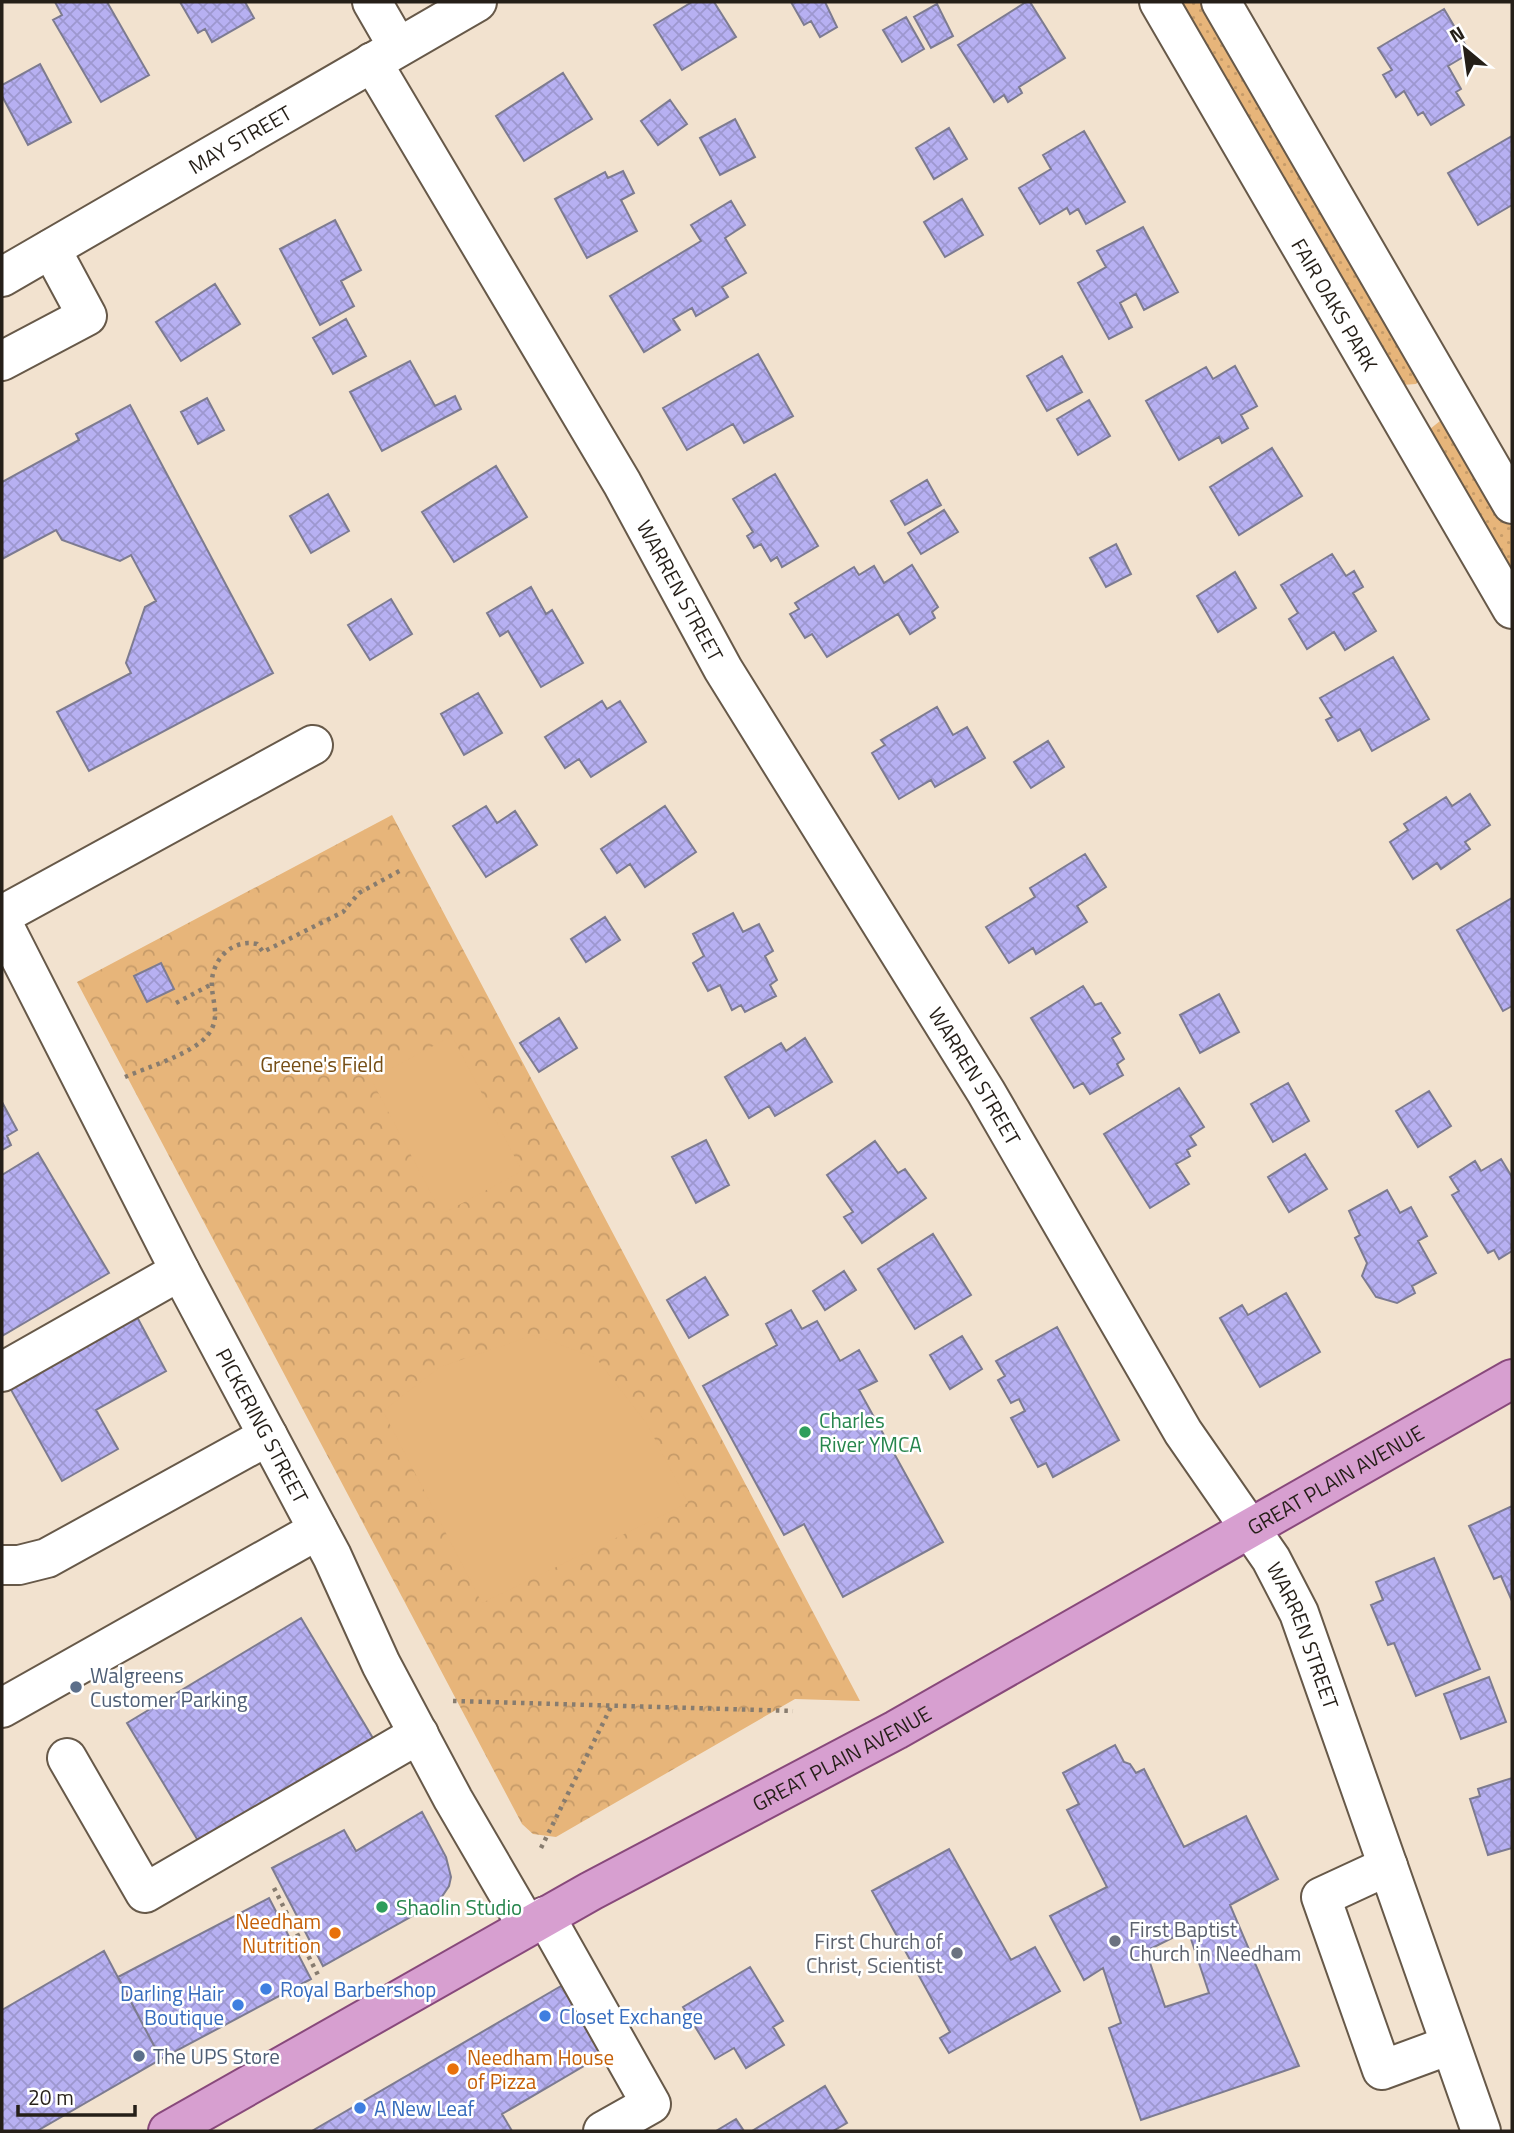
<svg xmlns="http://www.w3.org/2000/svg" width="1514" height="2133" font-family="'Titillium Web',sans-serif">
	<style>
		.grass { fill: url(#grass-dots) }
		.park { fill: url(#park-crowns) }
		.pitch { fill: #e7b57a }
		.building { fill: url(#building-cross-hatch); stroke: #7d7b90; stroke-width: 2; fill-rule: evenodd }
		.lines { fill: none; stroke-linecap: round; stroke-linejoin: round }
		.minor-casing { stroke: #675949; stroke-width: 42 }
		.major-casing { stroke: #88497b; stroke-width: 42 }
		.path { stroke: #877c6f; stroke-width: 4.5; stroke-dasharray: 3.5 5; stroke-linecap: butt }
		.minor { stroke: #fff; stroke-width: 38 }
		.major { stroke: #d79fd0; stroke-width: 38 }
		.leisure-dot { fill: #2e9e5b; stroke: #fff; stroke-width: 2.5 }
		.service-dot { fill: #5c6f8a; stroke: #fff; stroke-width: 2.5 }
		.food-dot { fill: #e8710a; stroke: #fff; stroke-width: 2.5 }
		.worship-dot { fill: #6b7280; stroke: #fff; stroke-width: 2.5 }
		.shop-dot { fill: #3f7fe0; stroke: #fff; stroke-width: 2.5 }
		.labels { text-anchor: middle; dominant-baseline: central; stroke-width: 5; stroke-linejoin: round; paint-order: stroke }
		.street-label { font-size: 21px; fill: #251f18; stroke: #fff }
		.park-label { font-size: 21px; fill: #754d14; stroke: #fff }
		.leisure-label { font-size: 21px; fill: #27864d; stroke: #fff; text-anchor: start }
		.service-label { font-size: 21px; fill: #4e5e75; stroke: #fff; text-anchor: start }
		.food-label { font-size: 21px; fill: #c56008; stroke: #fff; text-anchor: end }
		.worship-label { font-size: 21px; fill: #5b616d; stroke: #fff; text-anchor: start }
		.shop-label { font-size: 21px; fill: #366cbe; stroke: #fff; text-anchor: start }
	</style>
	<defs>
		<pattern id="grass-dots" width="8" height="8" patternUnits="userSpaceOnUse" patternTransform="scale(1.75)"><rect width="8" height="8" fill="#e7b57a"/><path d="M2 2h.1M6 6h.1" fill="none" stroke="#c69b69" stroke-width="1.8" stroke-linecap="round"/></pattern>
		<pattern id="park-crowns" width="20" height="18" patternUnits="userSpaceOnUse" patternTransform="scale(1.75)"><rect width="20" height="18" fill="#e7b57a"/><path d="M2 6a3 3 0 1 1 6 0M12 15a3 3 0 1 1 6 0" fill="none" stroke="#c69b69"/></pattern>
		<pattern id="building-cross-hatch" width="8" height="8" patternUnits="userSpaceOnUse" patternTransform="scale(1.75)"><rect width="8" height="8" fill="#b7b0f2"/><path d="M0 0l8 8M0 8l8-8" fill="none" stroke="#9d97cf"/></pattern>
	</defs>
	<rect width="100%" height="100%" fill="#f2e2cf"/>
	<path class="grass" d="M1177,2H1206L1420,380L1416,384L1402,385Z
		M1440,421L1453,425L1512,528V577L1430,434V429Z"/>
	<path class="park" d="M392,815L860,1701L795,1699L556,1837L533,1834L522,1824L77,982Z"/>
	<path class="pitch" d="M452,1036L522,1171L442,1214L371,1079Z
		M534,1335L596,1358L647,1424L688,1503L482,1603L383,1411L440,1367Z"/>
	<path class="building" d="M55,2H107L149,75L101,102L53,20L62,15Z
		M180,2H245L254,18L212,42L205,29L198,33Z
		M692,2H714L736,37L682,70L654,25Z
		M791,2H825L837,27L820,37L811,21L804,25Z
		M1026,2H1030L1065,58L1019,87L1022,93L1008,102L1004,95L994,102L958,45Z
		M937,4L953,36L931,48L914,17Z
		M1444,9L1470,53L1448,66L1461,89L1456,92L1464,105L1431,125L1423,112L1418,115L1404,91L1396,97L1383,75L1392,70L1378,48Z
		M906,17L924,49L902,62L883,30Z
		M40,64L71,122L28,145L2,96V85Z
		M563,73L592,119L524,161L496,116Z
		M670,100L687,124L658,145L641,121Z
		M735,119L755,157L720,175L700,138Z
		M949,128L967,159L934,179L916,148Z
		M1084,131L1125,202L1086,224L1078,209L1070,214L1067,208L1040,224L1019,188L1051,169L1043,155Z
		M1512,136V205L1478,225L1448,173Z
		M623,171L634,193L621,200L637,231L587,258L555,199L605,172L608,178Z
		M962,199L983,235L945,257L924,222Z
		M731,201L745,225L725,238L746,273L722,287L728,297L696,316L692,308L673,319L680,330L644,352L610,296L701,241L691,225Z
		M335,220L361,270L341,281L354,306L320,325L280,249Z
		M1143,227L1178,292L1144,310L1136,294L1120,303L1132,327L1109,339L1078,283L1106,267L1097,251Z
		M215,284L240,324L181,361L156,322Z
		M346,319L366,356L333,374L313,338Z
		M758,354L793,416L744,443L733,424L687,450L663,408Z
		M1062,356L1082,392L1047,411L1027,376Z
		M410,361L435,406L455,396L461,409L382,451L350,392Z
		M1235,366L1257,406L1241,415L1248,428L1222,443L1219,437L1179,460L1146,401L1206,367L1213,379Z
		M207,398L224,430L198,444L181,412Z
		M1089,400L1110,436L1078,455L1057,419Z
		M130,405L273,673L89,771L57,712L131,673L126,663L145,607L156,601L131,555L120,561L62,540L56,530L2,559V482L79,440L76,434Z
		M1272,448L1302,496L1239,535L1210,487Z
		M496,466L527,517L454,562L422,512Z
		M775,474L818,546L782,567L777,557L771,561L761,544L754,548L747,536L753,532L733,499Z
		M927,480L941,505L905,525L891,501Z
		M328,494L349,531L311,553L290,516Z
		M944,510L958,532L921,554L908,533Z
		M1116,544L1131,574L1106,587L1090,558Z
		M1332,554L1346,576L1354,571L1363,587L1353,593L1376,631L1345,650L1334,632L1307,649L1289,619L1298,613L1281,585Z
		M912,565L938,607L932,612L935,618L910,634L898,614L827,657L812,634L805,638L790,614L799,609L795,603L854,567L859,575L874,566L884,583Z
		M1235,572L1256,608L1218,632L1197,596Z
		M531,587L546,614L552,610L583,663L541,687L508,631L500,636L487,613Z
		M391,599L412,634L370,660L348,625Z
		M1393,657L1429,719L1372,751L1360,729L1338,741L1326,720L1332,717L1320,698Z
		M478,693L502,733L464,755L441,714Z
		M602,701L607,709L620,701L646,742L591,777L579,759L565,768L545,737Z
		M937,707L953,735L967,727L985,758L935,787L931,780L899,799L872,753L885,745L881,740Z
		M1048,741L1064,767L1031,788L1014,762Z
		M1470,794L1490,825L1465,842L1470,849L1441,869L1437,863L1413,879L1390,842L1408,830L1404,824L1446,797L1452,806Z
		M486,806L497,823L515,811L537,845L486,877L453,826Z
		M665,806L696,852L645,887L630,864L617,873L601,849Z
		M1085,854L1106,887L1077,906L1087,922L1036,954L1033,948L1009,963L986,927L1035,897L1030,888Z
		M1512,898V1006L1503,1011L1457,930Z
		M733,913L743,932L759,924L773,951L765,956L777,980L770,985L776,996L745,1012L741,1005L732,1010L720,985L708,991L693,963L704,956L693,934Z
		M605,917L620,940L586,962L571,939Z
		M161,963L174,989L147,1002L134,976Z
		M1083,986L1095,1005L1101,1003L1120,1033L1112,1038L1124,1059L1117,1064L1123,1075L1090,1094L1083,1083L1074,1088L1031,1018Z
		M1219,994L1239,1032L1200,1053L1180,1015Z
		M559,1018L577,1048L539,1072L520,1043Z
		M805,1038L832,1082L775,1116L769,1106L749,1118L725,1077L781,1043L786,1051Z
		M1288,1083L1309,1121L1273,1142L1251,1104Z
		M1179,1088L1204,1127L1190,1136L1196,1145L1187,1150L1190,1156L1176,1164L1189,1184L1150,1208L1104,1134Z
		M1429,1091L1451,1126L1418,1147L1396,1111Z
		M2,1102L17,1130L7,1136L11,1145L2,1150Z
		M706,1140L729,1185L696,1203L672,1157Z
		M875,1141L898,1173L905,1169L926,1198L862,1243L844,1217L853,1212L827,1175Z
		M38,1153L109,1273L2,1336V1175Z
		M1305,1154L1327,1189L1289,1212L1268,1177Z
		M1501,1159L1512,1177V1251L1499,1259L1494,1250L1488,1253L1452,1195L1459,1191L1450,1177L1475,1161L1481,1171Z
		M1387,1190L1400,1213L1411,1207L1427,1236L1418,1241L1436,1273L1412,1286L1415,1293L1397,1303L1376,1297L1362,1276L1367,1263L1355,1238L1360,1235L1349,1211Z
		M933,1234L971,1295L915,1329L878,1269Z
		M844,1271L856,1290L825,1310L813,1291Z
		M705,1277L728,1315L689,1338L667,1300Z
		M1286,1293L1320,1352L1260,1387L1220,1318L1242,1305L1248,1315Z
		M791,1310L802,1329L817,1321L840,1361L859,1350L877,1381L859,1390L943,1542L843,1597L804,1524L784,1535L703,1386L777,1345L766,1324Z
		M137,1317L166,1371L96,1410L118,1449L62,1481L10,1388Z
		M1057,1327L1119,1440L1053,1477L1046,1463L1038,1467L1011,1418L1025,1411L1019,1399L1011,1403L998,1380L1005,1376L996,1361Z
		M962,1336L982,1369L950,1389L930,1355Z
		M1512,1506V1601L1501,1576L1494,1579L1469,1526Z
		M1434,1558L1480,1669L1416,1696L1394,1643L1388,1645L1371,1605L1383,1600L1376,1582Z
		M301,1618L374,1740L200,1844L127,1723Z
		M1489,1677L1506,1722L1461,1739L1444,1694Z
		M1115,1745L1124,1762L1130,1764L1136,1773L1144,1769L1184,1847L1246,1816L1278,1879L1230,1905L1299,2066L1141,2120L1109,2028L1121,2023L1103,1968L1084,1980L1050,1916L1107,1887L1067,1810L1079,1804L1063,1773ZM1188,1930L1209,1993L1165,2007L1146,1951Z
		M1512,1778V1848L1488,1855L1470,1799L1480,1796L1478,1789Z
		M422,1812L446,1857L451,1877L449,1886L439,1901L323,1966L272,1868L344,1830L356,1851Z
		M949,1849L1011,1960L1035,1947L1060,1991L949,2053L940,2038L950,2032L872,1891Z
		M269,1898L311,1979L161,2059L118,1977Z
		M104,1951L161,2059L37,2131H2V2010Z
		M750,1967L783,2021L773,2027L784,2045L746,2068L734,2048L715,2059L683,2007Z
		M573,1979L613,2049L502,2114L512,2131H312Z
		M825,2086L847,2123L833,2131H752Z
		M736,2119L744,2131H716Z"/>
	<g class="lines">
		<defs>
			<g id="minor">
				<path d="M372,2L398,47"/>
				<path id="s1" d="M1159,2L1512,609"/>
				<path d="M1221,2L1512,504"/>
				<path id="s2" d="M372,62L622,483L723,669L986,1092L1183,1432L1271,1559L1299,1613L1481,2131"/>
				<path id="s3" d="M2,277L477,2"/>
				<path d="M2,361L87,316L51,249"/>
				<path d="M2,915L313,745"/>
				<path id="s4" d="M2,922L180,1271L332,1556L381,1664L453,1799L527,1926"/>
				<path d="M2,1372L180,1271"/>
				<path d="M2,1565H19L47,1558L268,1436"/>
				<path d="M2,1708L318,1530"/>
				<path d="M67,1758L145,1893L419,1734"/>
				<path d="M1388,1866L1321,1897L1382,2070L1450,2045"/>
				<path d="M545,1916L651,2104L603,2131"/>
			</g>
			<g id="major">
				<path id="s5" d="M168,2131L591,1891L896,1730L1512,1379"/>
			</g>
		</defs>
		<use href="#minor" class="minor-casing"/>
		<use href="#major" class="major-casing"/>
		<path class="path" d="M176,1003L212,984
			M125,1077C148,1067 192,1054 207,1036C223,1017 210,999 212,979C215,956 234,939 257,944L263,952L343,912L359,893L403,869
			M453,1701L793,1711
			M541,1848L612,1705
			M274,1888L319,1977"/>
		<use href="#minor" class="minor"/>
		<use href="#major" class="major"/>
	</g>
	<g class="leisure-dot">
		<circle cx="805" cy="1432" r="7"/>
		<circle cx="382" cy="1907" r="7"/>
	</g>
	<g class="service-dot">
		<circle cx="76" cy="1687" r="7"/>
		<circle cx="139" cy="2056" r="7"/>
	</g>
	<g class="food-dot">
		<circle cx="335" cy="1933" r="7"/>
		<circle cx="453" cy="2069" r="7"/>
	</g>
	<g class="worship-dot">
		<circle cx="1115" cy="1941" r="7"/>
		<circle cx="957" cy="1953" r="7"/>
	</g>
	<g class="shop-dot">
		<circle cx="266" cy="1989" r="7"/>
		<circle cx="238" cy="2005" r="7"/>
		<circle cx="545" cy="2016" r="7"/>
		<circle cx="360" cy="2108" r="7"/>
	</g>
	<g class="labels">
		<g class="street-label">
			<text stroke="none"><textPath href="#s3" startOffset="275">MAY STREET</textPath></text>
			<text stroke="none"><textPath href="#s1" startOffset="350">FAIR OAKS PARK</textPath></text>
			<text stroke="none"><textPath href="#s2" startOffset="612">WARREN STREET</textPath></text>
			<text stroke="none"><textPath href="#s2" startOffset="1180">WARREN STREET</textPath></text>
			<text stroke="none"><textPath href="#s4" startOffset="567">PICKERING STREET</textPath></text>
			<text stroke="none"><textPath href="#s5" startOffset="1337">GREAT PLAIN AVENUE</textPath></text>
			<text stroke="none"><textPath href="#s2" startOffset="1830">WARREN STREET</textPath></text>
			<text stroke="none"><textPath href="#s5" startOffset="770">GREAT PLAIN AVENUE</textPath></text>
		</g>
		<g class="park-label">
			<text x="322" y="1064">Greene's Field</text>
		</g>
		<g class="leisure-label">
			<text x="819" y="1420">Charles<tspan x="819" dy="24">River YMCA</tspan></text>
			<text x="396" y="1907">Shaolin Studio</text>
		</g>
		<g class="service-label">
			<text x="90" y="1675">Walgreens<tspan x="90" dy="24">Customer Parking</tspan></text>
			<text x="153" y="2056">The UPS Store</text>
		</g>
		<g class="food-label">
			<text x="321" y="1921">Needham<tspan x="321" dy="24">Nutrition</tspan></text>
			<text x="467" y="2057" text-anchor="start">Needham House<tspan x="467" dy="24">of Pizza</tspan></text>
		</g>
		<g class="worship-label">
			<text x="1129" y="1929">First Baptist<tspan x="1129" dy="24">Church in Needham</tspan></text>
			<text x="943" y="1941" text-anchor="end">First Church of<tspan x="943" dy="24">Christ, Scientist</tspan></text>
		</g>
		<g class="shop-label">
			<text x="280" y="1989">Royal Barbershop</text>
			<text x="224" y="1993" text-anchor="end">Darling Hair<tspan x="224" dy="24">Boutique</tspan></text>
			<text x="559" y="2016">Closet Exchange</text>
			<text x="374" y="2108">A New Leaf</text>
		</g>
	</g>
	<rect width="1514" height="2133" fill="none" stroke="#251f18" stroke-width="7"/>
	<g transform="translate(1465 49) rotate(331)" stroke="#ffffff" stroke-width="5" paint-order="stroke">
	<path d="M0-5L12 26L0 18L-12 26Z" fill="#251f18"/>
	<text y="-10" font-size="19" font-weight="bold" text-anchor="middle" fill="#251f18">N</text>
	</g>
	<path d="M18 2105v10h117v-10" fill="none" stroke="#251f18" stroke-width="3.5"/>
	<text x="28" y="2105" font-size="21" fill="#251f18" stroke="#ffffff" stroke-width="5" paint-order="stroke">20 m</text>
</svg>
